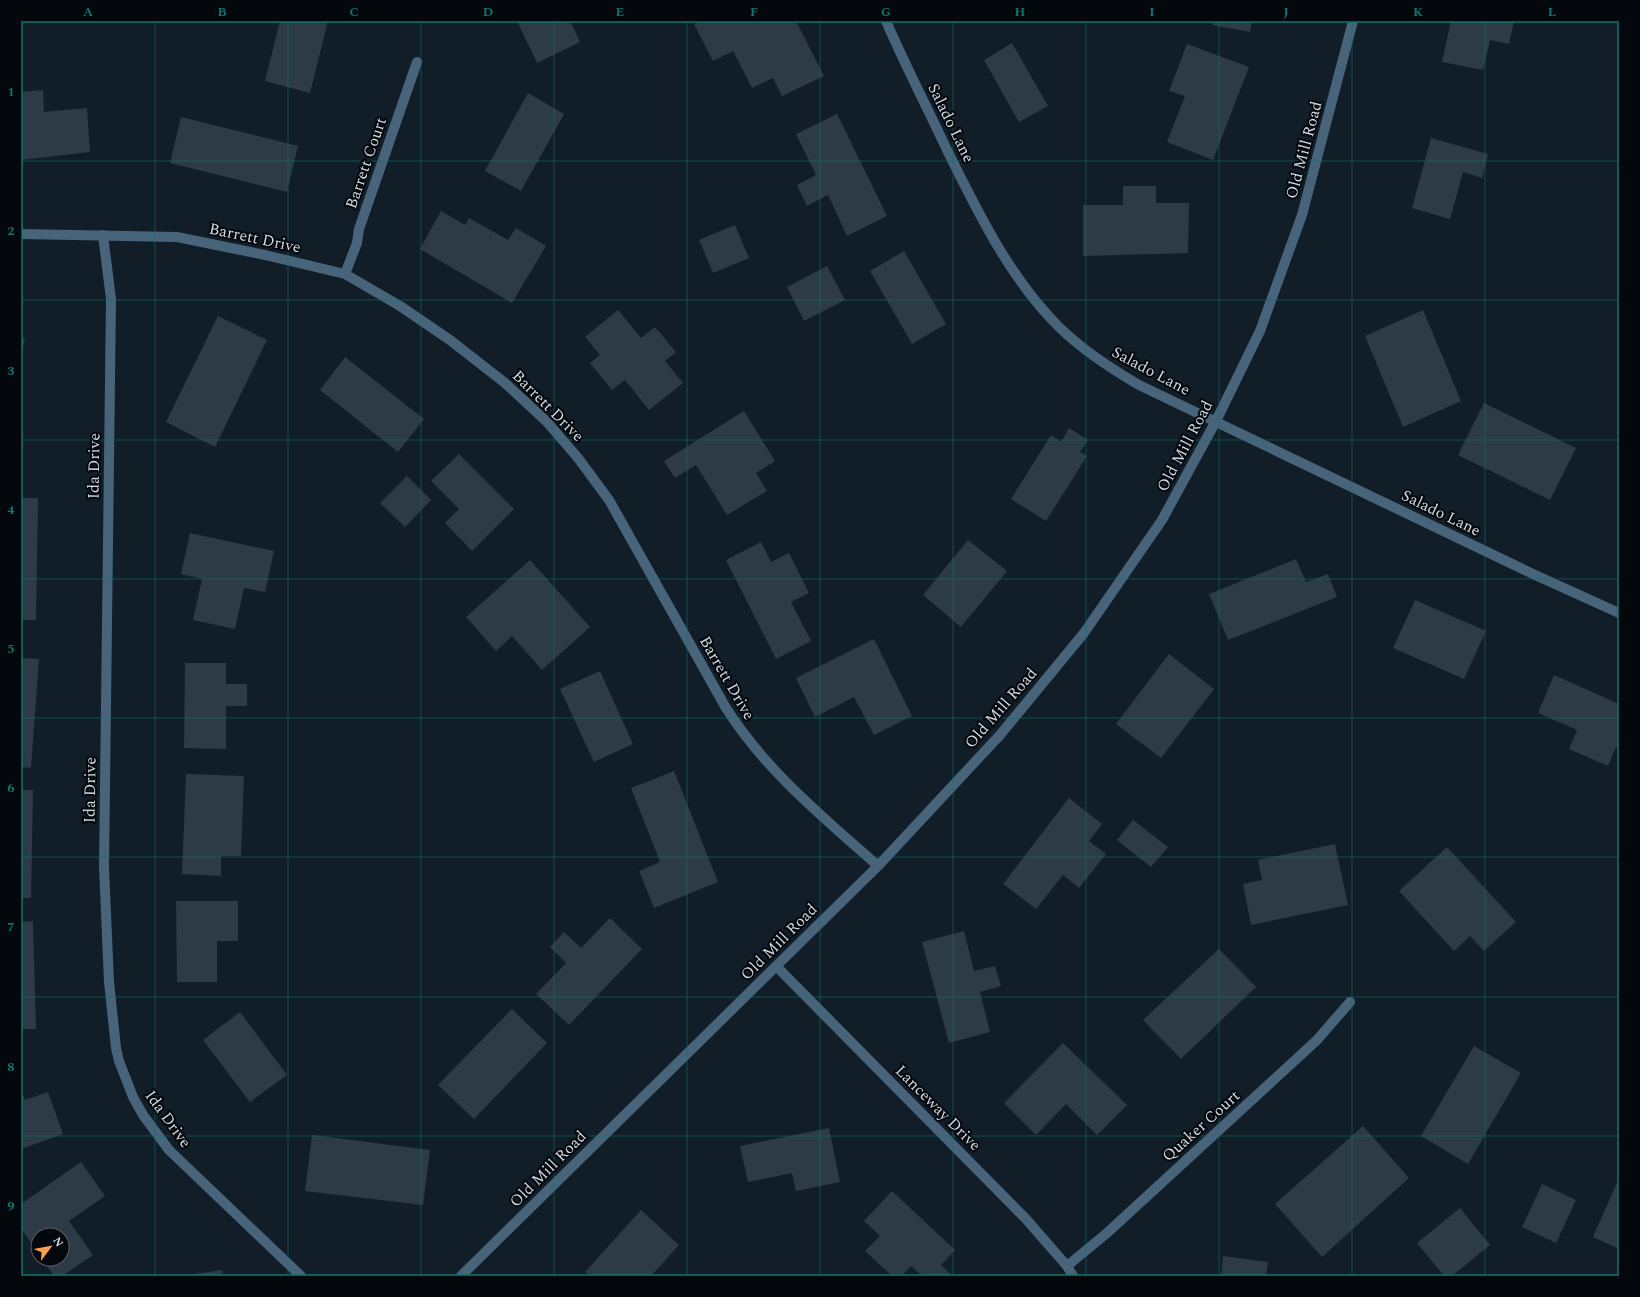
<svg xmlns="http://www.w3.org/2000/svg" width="1640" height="1297" font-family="Spectral,serif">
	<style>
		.building { fill: #2d3b46 }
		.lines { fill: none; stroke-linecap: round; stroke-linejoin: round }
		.minor { stroke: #47647a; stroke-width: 10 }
		.grid { fill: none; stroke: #0f766e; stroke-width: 1; stroke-opacity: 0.55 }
		.labels { text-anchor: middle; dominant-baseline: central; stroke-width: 4; stroke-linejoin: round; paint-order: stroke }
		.street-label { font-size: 16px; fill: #d1dae1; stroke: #04080c }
		.neatline { fill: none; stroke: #0f766e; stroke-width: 1.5 }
		.grid-label { font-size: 13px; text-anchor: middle; font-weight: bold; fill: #0f766e }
	</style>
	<rect width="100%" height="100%" fill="#111e28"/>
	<path class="building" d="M280,21H328L310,93L265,81Z
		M517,21H570L580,42L537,63Z
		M700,21H796L824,76L782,96L773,78L752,88L733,51L713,61L694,24Z
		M1213,21H1252L1250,32L1212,25Z
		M1451,21H1514L1509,44L1490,40L1483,70L1442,62Z
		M1012,43L1048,106L1019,122L984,60Z
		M1187,44L1249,67L1213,160L1167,142L1185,96L1169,91Z
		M43,90L44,112L87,108L90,152L21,160V116H23L21,92Z
		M528,93L564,114L521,191L485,171Z
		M837,114L887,216L847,236L828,195L807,206L797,185L816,175L796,134Z
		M181,117L298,146L287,192L170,163Z
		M1431,138L1488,154L1482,178L1463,172L1450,219L1412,208Z
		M1123,186H1156V203H1189L1188,253L1083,256V205H1123Z
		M441,211L465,225L469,218L508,240L516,228L546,246L512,303L420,249Z
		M735,225L749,258L713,273L699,240Z
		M904,251L946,324L912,344L870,271Z
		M827,266L845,300L804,321L787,287Z
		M618,310L641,338L655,327L676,352L665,361L683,383L649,410L625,380L612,390L590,363L600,355L585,337Z
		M1423,310L1461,401L1403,427L1365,336Z
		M218,316L267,340L215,447L166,422Z
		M21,337L25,338L22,351H21Z
		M345,357L424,419L398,452L320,390Z
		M1484,403L1576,448L1550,500L1458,455Z
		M744,411L775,461L756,473L767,491L727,515L696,465L675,478L664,461Z
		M1069,428L1088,440L1080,452L1087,456L1046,521L1011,499L1051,435L1061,442Z
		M459,454L514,509L472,551L445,523L459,509L431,481Z
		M407,476L431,500L405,527L380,503Z
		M21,498H38L36,620H21Z
		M190,533L274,551L265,592L244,588L235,629L193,620L202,579L181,574Z
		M968,540L1007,571L961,627L923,595Z
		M761,542L771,562L789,553L809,593L791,602L811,641L776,659L726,560Z
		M1296,559L1306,582L1328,574L1337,597L1228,640L1209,594Z
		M530,560L590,627L542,670L512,636L496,651L466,617Z
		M1415,600L1486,631L1464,679L1393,648Z
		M874,639L912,716L874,735L854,697L815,717L796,678Z
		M1169,654L1214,689L1161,758L1116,724Z
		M21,658L39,659L31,768L21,767Z
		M185,663H226V684H247V706H226V749L184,748Z
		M600,671L633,744L594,762L560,689Z
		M1554,675L1619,704V748L1616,747L1608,766L1569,749L1577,730L1538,713Z
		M674,771L718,882L654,908L639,871L660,862L631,788Z
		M186,774L244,776L241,856H221V876L182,874Z
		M21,790H33L31,898H21Z
		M1069,798L1102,824L1089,841L1106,854L1079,888L1063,875L1036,909L1003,884Z
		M1133,820L1168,847L1151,867L1117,840Z
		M1335,844L1348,905L1251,925L1243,884L1262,880L1258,860Z
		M1447,847L1516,922L1484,951L1470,936L1454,951L1399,891Z
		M176,901H238V941H217V982H177Z
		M610,918L642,949L569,1025L536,994L566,963L550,947L564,932L581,948Z
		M33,921L36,1029H21V922Z
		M964,931L974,971L995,966L1001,986L980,992L990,1032L949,1043L922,942Z
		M1219,949L1256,987L1181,1059L1143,1020Z
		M512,1009L547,1043L474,1119L438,1085Z
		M240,1012L287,1075L250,1102L203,1040Z
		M1063,1043L1127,1105L1097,1135L1066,1104L1036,1135L1004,1103Z
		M1474,1046L1521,1073L1468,1164L1421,1136Z
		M21,1091L25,1100L48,1092L63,1134L21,1149Z
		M1363,1126L1409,1178L1322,1257L1275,1204Z
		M829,1128L840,1182L796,1191L792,1173L748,1182L740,1146Z
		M312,1135L430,1150L423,1205L305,1191Z
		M81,1162L105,1196L69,1221L93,1255L62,1276H54L42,1259H62V1235H38V1253L21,1228V1204Z
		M1619,1178V1249L1593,1237Z
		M1542,1184L1576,1200L1556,1243L1522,1227Z
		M892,1191L955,1250L941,1265L953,1276H922L911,1266L901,1276H892L865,1251L880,1236L864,1221Z
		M1460,1208L1490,1245L1452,1276H1444L1417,1243Z
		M641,1210L679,1245L651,1276H590L585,1272Z
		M1223,1256L1268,1262L1266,1276H1221Z
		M222,1270L223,1276H187V1275Z"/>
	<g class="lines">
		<path class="minor" d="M886,21C905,65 927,107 947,150C978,212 1009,277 1058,326C1082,350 1110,368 1139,385L1533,574L1619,613
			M21,234L177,237L265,255L345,274L400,306L450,340L505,383L547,422L578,458L609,500L726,708C766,771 823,817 878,866
			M103,235L111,299L104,867L109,982L116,1048L119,1061L133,1097L143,1115L169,1150L301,1276
			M345,274L357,243L359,229L417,62
			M776,966L1026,1219L1067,1266L1073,1276
			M1067,1266L1107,1233L1317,1040L1350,1002
			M461,1276L878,866L1000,735L1084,633L1162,520L1216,421L1260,331L1302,215L1353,21"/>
	</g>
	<path class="grid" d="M155,21V1276M288,21V1276M421,21V1276M554,21V1276M687,21V1276M820,21V1276M953,21V1276M1086,21V1276M1219,21V1276M1352,21V1276M1485,21V1276M21,161H1619M21,300H1619M21,440H1619M21,579H1619M21,718H1619M21,857H1619M21,997H1619M21,1136H1619"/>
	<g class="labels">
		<g class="street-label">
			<text transform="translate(951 123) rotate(64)">Salado Lane</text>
			<text transform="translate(1304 150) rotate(-75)">Old Mill Road</text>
			<text transform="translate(366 163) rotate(-71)">Barrett Court</text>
			<text transform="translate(255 238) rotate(12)">Barrett Drive</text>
			<text transform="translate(1151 371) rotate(28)">Salado Lane</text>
			<text transform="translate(548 406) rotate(45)">Barrett Drive</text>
			<text transform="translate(1185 446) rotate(-62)">Old Mill Road</text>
			<text transform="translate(94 466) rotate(-89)">Ida Drive</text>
			<text transform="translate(1441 513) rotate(26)">Salado Lane</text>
			<text transform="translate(727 678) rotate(60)">Barrett Drive</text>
			<text transform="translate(1001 708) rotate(-49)">Old Mill Road</text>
			<text transform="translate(90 790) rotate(-89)">Ida Drive</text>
			<text transform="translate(779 942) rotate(-45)">Old Mill Road</text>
			<text transform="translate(938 1108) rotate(45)">Lanceway Drive</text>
			<text transform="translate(168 1119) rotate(54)">Ida Drive</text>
			<text transform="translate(1201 1126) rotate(-42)">Quaker Court</text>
			<text transform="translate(548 1169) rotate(-45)">Old Mill Road</text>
		</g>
	</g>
	<rect width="1640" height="1297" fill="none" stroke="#04080c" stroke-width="44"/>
	<g transform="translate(50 1247) rotate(58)"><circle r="19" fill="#04080c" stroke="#565c61"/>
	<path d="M0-3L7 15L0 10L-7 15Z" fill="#f9a04c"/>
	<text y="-6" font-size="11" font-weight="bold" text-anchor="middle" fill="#d1dae1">N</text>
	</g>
	<rect x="22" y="22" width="1596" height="1253" class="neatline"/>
	<g class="grid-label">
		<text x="88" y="16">A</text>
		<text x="222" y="16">B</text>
		<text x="354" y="16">C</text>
		<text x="488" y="16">D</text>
		<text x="620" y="16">E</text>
		<text x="754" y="16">F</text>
		<text x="886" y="16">G</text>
		<text x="1020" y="16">H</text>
		<text x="1152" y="16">I</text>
		<text x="1286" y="16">J</text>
		<text x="1418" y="16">K</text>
		<text x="1552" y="16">L</text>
		<text x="11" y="96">1</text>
		<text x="11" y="235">2</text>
		<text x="11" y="375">3</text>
		<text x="11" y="514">4</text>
		<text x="11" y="653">5</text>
		<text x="11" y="792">6</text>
		<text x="11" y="931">7</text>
		<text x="11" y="1071">8</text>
		<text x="11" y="1210">9</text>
	</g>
</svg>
